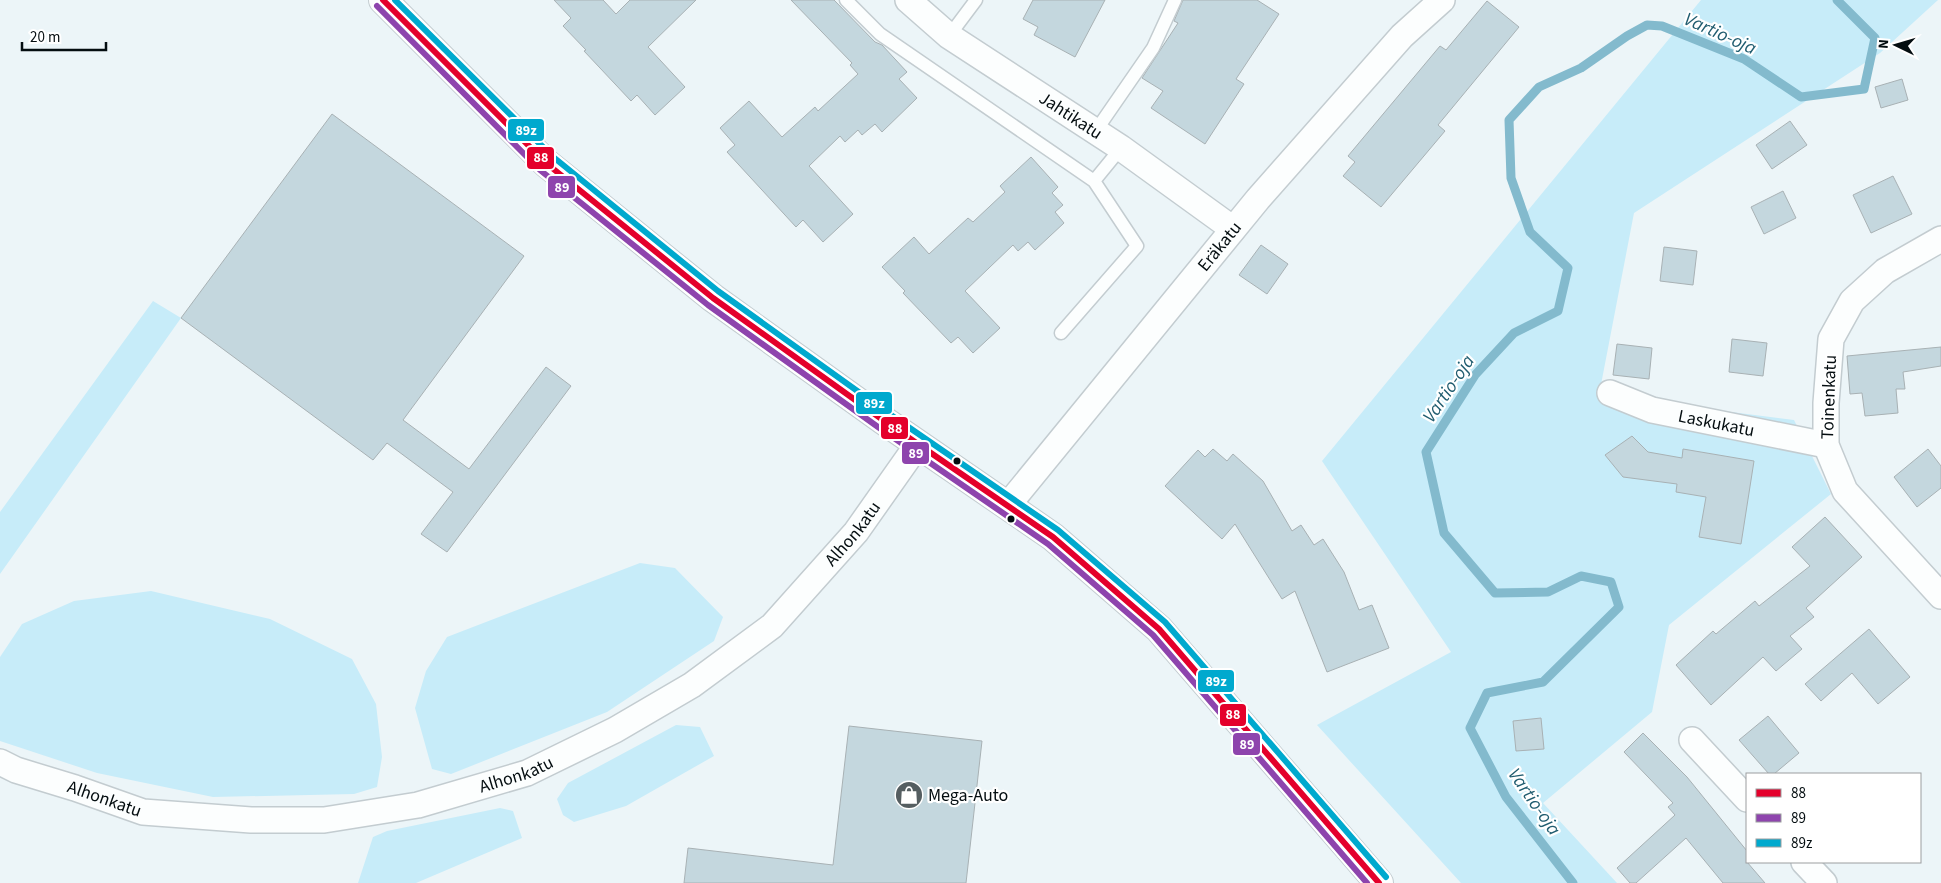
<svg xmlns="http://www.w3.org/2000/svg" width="1941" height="883" font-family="'Source Sans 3',sans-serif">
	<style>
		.green { fill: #c7ecf9 }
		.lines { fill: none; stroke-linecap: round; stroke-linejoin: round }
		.stream { stroke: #83bacd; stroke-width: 9 }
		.building { fill: #c4d7de; stroke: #a8b1b4 }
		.service-casing { stroke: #c3ccd0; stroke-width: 15 }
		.minor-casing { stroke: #c3ccd0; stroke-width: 28 }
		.tertiary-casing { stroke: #c3ccd0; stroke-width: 30 }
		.service { stroke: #fcfefe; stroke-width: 12 }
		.minor { stroke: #fcfefe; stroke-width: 25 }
		.tertiary { stroke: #fcfefe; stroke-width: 28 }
		.bus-1-casing { stroke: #fff; stroke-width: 10 }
		.bus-2-casing { stroke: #fff; stroke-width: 10 }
		.bus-3-casing { stroke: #fff; stroke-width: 10 }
		.bus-1 { stroke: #e4002b; stroke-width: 6 }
		.bus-2 { stroke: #8e44ad; stroke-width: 6 }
		.bus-3 { stroke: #00a9ce; stroke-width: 6 }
		.bus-dot { fill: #040d10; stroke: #fff; stroke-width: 2 }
		.labels { text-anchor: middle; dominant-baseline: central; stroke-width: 4.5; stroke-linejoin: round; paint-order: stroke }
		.street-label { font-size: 18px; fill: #040d10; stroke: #fff }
		.poi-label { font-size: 18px; fill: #040d10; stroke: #fff; text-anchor: start }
		.water-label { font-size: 19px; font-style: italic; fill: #215d70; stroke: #fff }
		.line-badge { stroke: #fff; stroke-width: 2 }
		.badge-label { font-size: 14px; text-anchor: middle; font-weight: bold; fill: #fff }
	</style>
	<rect width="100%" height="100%" fill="#ecf5f8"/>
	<path class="green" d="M1701,0H1938L1880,53L1634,213L1599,395L1794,420L1831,494L1669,625L1652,712L1543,803L1617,883H1461L1317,725L1451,652L1322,461Z
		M153,301L181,318L0,574V512Z
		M640,563L675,568L723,617L714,641L607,712L451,774L432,769L415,708L426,671L447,637Z
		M151,591L270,619L352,659L376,704L382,757L377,787L354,794L213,797L97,773L0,741V657L22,624L74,601Z
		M676,725L700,727L714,756L626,806L574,822L563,815L557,799L568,783Z
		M500,808L513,811L522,838L416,883H358L373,837L387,831Z"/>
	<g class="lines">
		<path class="stream" d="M1573,883L1506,797L1470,728L1487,693L1543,682L1619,607L1611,582L1581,576L1548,592L1495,593L1444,533L1426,452L1475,375L1514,333L1558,311L1568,268L1530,232L1511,178L1509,120L1539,87L1581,68L1627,36L1647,25L1662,26L1744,59L1801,97L1864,89L1875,38L1837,0"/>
	</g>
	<path class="building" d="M554,0H603L616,14L630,0H696L648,47L685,87L655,115L637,95L631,101L584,51L586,50L563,26L571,18Z
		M791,0H834L875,42L882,45L907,72L899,79L917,98L882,132L875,124L862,135L858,130L845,142L840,136L809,166L853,214L823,242L803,220L796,227L727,152L735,145L720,128L749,101L782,137L815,107L818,111L858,74L850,65L852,63Z
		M1033,0H1105L1075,57L1034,35L1038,27L1023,19Z
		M1183,0H1257L1279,14L1236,79L1244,84L1205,144L1151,108L1163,91L1142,78L1178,23L1174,21Z
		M1487,1L1519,27L1438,125L1445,131L1381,207L1343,176L1355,162L1348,156L1440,46L1446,50Z
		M1902,79L1908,100L1881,108L1875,87Z
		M332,114L524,256L403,420L469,469L546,367L571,386L447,552L421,534L453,492L387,443L373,460L181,318Z
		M1790,121L1807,145L1772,169L1756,145Z
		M1031,157L1058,187L1052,193L1063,205L1055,212L1064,223L1035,250L1028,242L1018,251L1013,245L965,291L1000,328L973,353L958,337L951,343L903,293L905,291L882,267L914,237L929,254L968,218L973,222L1005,192L1000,186Z
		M1893,176L1912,214L1871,233L1853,195Z
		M1783,191L1796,218L1764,234L1751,207Z
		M1261,245L1288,264L1267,294L1239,275Z
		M1664,247L1697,251L1693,285L1660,281Z
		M1732,339L1767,343L1763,376L1729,372Z
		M1617,344L1652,348L1649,379L1613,375Z
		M1941,347V366L1903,372L1905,389H1896L1898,413L1865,416L1862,393L1850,394L1847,356Z
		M1632,436L1648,452L1682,458L1683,449L1754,461L1741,544L1699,537L1706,497L1676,492L1677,484L1623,477L1605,455Z
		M1213,449L1227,461L1233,454L1263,481L1292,531L1301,525L1314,545L1323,539L1344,572L1359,610L1372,605L1389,648L1327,672L1295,591L1282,599L1235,524L1222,539L1165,486L1198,450L1205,457Z
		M1928,449L1941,466V488L1917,507L1894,477Z
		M1825,517L1862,557L1806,608L1814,617L1790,636L1802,649L1776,671L1763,657L1711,705L1676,665L1713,631L1716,634L1755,601L1759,606L1810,566L1792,547Z
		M1869,629L1910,677L1878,704L1852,673L1821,701L1805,684Z
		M1768,716L1799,753L1774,774H1769L1739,740Z
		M1541,718L1544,749L1516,751L1513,721Z
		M849,726L982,741L966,883H684L688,848L833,865Z
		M1643,733L1687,777L1747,851V862L1765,883H1723L1686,838L1636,883H1630L1617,868L1675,815L1668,807L1673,803L1624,752Z"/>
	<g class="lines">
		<defs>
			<path id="service" d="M846,0L880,34L1094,181L1137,246L1061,333
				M949,36L976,0
				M1095,132L1153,48L1175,0
				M1094,181L1121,148"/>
			<g id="minor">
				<path id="s1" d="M908,0L949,36L1121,148L1233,229"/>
				<path d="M1941,239L1885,271L1852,301L1831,339L1826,403V445L1845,491L1941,596"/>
				<path id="s2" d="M1610,393L1652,410L1826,445"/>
				<path id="s3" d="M1008,505L1258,199L1402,36L1442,0"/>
				<path d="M1692,740L1747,799"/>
				<path id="s4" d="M0,762L16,770L75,788L143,812L251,820H324L418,805L527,773L615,730L692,685L772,626L856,532L918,444"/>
				<path d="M1804,862L1824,883"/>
			</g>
			<path id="tertiary" d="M383,0L546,163L713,298L883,420L1053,537L1159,629L1379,883"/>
		</defs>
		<use href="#service" class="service-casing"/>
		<use href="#minor" class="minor-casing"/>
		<use href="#tertiary" class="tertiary-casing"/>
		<use href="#service" class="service"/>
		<use href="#minor" class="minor"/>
		<use href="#tertiary" class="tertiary"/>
		<defs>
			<path id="bus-1" d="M383,0L546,163L713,298L883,420L1053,537L1159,629L1379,883"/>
			<path id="bus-2" d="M377,6L540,170L708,305L878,427L1048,544L1153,635L1367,883"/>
			<path id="bus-3" d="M395,0L552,156L718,291L888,413L1058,530L1165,622L1386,877"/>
		</defs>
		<use href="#bus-1" class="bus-1-casing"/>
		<use href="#bus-2" class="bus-2-casing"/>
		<use href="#bus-3" class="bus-3-casing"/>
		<use href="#bus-1" class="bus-1"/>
		<use href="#bus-2" class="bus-2"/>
		<use href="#bus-3" class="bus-3"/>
	</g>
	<defs>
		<symbol id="shop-disc" viewBox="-11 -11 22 22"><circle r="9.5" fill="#555e61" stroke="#fff"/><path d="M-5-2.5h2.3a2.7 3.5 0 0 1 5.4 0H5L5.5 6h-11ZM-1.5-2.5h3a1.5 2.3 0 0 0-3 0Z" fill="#fff"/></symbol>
	</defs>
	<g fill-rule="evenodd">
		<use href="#shop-disc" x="893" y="779" width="32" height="32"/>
	</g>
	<g class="bus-dot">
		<circle cx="957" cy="461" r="4.5"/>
		<circle cx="1011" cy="519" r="4.5"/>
	</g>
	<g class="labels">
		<g class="street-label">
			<text stroke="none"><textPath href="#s1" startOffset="200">Jahtikatu</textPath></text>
			<text stroke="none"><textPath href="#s3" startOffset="334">Eräkatu</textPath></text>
			<text transform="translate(1829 397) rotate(-88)">Toinenkatu</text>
			<text stroke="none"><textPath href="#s2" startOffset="111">Laskukatu</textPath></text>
			<text stroke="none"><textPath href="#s4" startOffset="951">Alhonkatu</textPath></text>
			<text stroke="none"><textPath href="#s4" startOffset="531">Alhonkatu</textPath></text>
			<text stroke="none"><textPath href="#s4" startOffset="111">Alhonkatu</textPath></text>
		</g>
		<g class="poi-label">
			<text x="928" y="795">Mega-Auto</text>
		</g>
		<g class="water-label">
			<text transform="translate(1720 34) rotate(24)">Vartio-oja</text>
			<text transform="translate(1449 389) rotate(-56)">Vartio-oja</text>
			<text transform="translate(1534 802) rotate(55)">Vartio-oja</text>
		</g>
	</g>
	<g class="line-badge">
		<rect x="507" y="118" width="38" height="24" rx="5" fill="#00a9ce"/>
		<rect x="526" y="146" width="29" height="24" rx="5" fill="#e4002b"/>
		<rect x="547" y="175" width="29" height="24" rx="5" fill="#8e44ad"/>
		<rect x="855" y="391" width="38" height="24" rx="5" fill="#00a9ce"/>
		<rect x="880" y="416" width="29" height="24" rx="5" fill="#e4002b"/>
		<rect x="901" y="441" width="29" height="24" rx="5" fill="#8e44ad"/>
		<rect x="1197" y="669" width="38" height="24" rx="5" fill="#00a9ce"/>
		<rect x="1219" y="703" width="28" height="24" rx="5" fill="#e4002b"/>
		<rect x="1232" y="732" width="29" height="24" rx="5" fill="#8e44ad"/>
	</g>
	<g class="badge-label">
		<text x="526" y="135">89z</text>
		<text x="541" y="162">88</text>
		<text x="562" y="192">89</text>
		<text x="874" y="408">89z</text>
		<text x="895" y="433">88</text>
		<text x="916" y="458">89</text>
		<text x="1216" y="686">89z</text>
		<text x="1233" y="719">88</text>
		<text x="1247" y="749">89</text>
	</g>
	<rect x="1746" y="773" width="175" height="90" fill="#ffffff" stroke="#9b9e9f"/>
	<rect x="1756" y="789" width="25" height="8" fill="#e4002b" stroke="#9b9e9f"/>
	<text x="1791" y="798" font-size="15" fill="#040d10">88</text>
	<rect x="1756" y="814" width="25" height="8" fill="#8e44ad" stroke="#9b9e9f"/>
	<text x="1791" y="823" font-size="15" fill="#040d10">89</text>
	<rect x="1756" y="839" width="25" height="8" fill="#00a9ce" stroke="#9b9e9f"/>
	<text x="1791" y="848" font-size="15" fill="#040d10">89z</text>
	<g transform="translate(1896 45) rotate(275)" stroke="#ffffff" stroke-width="4" paint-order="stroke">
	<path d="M0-4L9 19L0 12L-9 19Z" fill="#040d10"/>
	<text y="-8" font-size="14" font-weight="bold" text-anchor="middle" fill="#040d10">N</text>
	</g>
	<path d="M22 42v8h84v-8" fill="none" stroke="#040d10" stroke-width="2.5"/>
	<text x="30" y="42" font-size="15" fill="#040d10" stroke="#ffffff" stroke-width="4" paint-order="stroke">20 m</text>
</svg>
